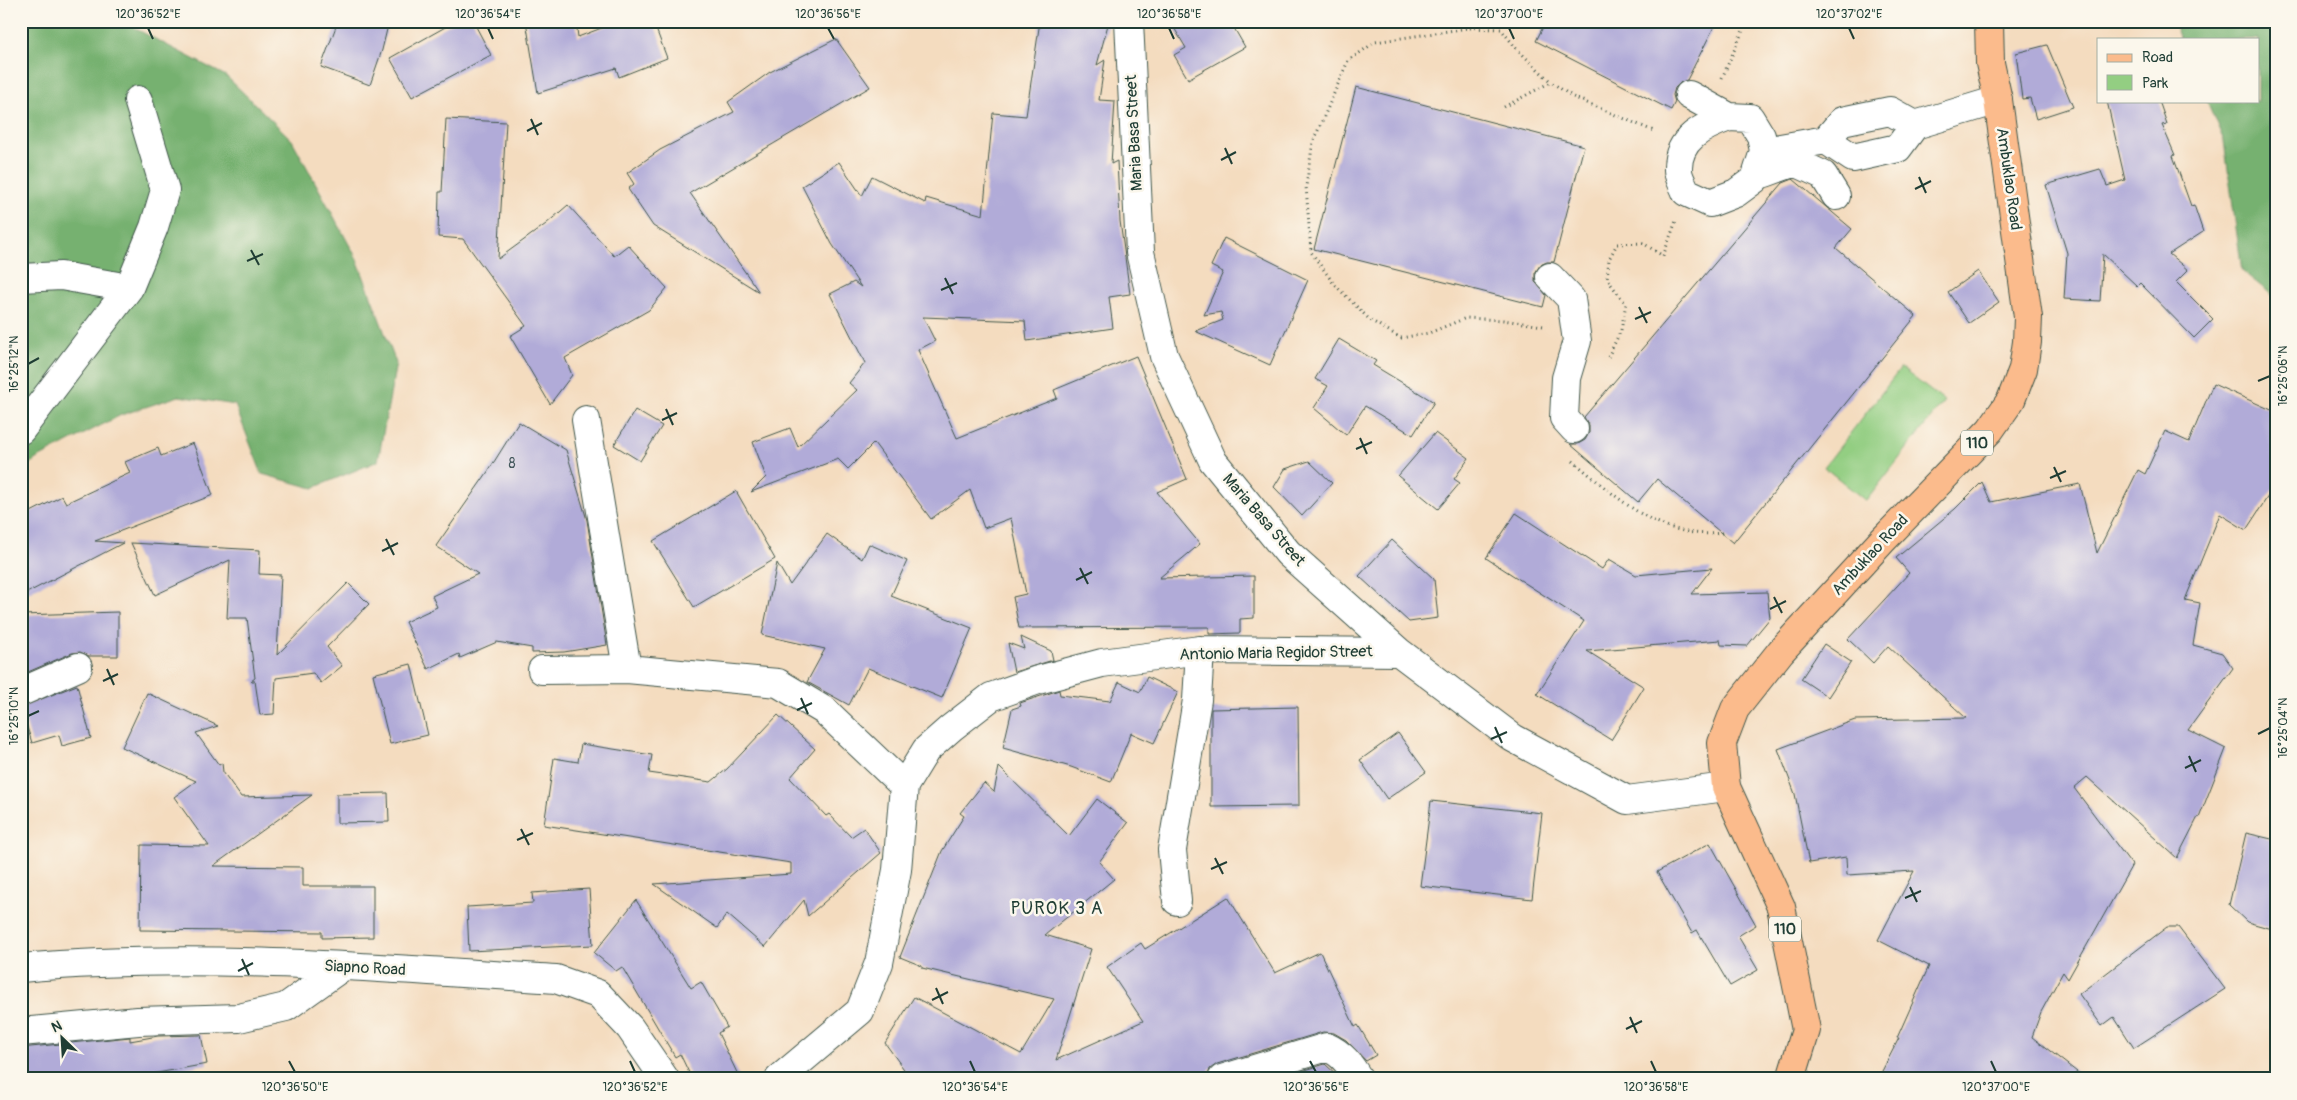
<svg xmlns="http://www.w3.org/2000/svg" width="2297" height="1100" font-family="Pangolin,sans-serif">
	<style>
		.green { fill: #93ce82; stroke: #59865b }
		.forest { fill: #76b170; stroke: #4a7752 }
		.building { fill: #b1abd8 }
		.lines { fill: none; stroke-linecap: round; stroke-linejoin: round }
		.minor-casing { stroke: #3f5549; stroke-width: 30 }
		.major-casing { stroke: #3f5549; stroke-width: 30 }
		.path { stroke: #3f5549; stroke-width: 3; stroke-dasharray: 1 4; stroke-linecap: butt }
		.minor { stroke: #fff; stroke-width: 28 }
		.major { stroke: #fbbb8c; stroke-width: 28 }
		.ticks { fill: none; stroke: #1f3d34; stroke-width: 2 }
		.labels { text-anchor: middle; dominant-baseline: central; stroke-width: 5; stroke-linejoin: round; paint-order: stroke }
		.number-label { font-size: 14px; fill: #44585d }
		.shield { fill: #fbf7ec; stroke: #61756b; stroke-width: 1 }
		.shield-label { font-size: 15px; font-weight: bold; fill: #1f3d34 }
		.street-label { font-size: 16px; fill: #1f3d34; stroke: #fbf7ec }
		.neighbourhood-label { font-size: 18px; letter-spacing: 1px; fill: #1f3d34; stroke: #fbf7ec }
		.neatline { fill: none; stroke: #1f3d34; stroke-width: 2 }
		.ticks-label { font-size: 12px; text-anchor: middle; fill: #1f3d34 }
	</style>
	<rect width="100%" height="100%" fill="#fbf7ec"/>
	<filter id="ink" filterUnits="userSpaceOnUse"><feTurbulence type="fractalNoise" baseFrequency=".02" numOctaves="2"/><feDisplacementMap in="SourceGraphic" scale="10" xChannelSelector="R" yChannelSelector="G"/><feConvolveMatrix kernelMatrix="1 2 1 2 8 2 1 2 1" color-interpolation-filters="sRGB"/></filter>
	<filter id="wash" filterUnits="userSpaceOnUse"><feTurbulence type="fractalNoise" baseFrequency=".0096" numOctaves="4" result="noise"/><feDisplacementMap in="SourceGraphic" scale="20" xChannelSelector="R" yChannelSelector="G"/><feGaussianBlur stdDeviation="1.12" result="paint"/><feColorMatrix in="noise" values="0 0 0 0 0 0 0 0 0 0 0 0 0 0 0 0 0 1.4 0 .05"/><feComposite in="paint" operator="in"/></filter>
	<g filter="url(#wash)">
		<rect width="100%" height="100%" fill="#f4dcbf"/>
		<path class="green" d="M1901,368L1944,401L1866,501L1824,467Z"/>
		<path class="forest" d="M21,21H129L136,29L226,76L292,140L357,259L396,363L378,461L313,488L262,474L235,405L179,396L121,415L36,459L21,473Z
			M2173,21H2276V298L2242,271L2224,141L2207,101H2258V39H2180Z"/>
		<g id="blocks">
			<path class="building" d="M338,21H389L382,50L370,85L321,67Z
				M456,21H473L491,55L412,97L390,58Z
				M526,21H576L578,37L620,21H653L667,58L619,77L616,68L538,93Z
				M1040,21H1109L1097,65L1105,60L1099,100L1115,101L1111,164L1117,161L1120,221L1130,294L1109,297L1113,328L1027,341L1025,321L923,317L935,341L918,350L957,438L1057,398L1054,390L1136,356L1187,479L1157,492L1200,544L1159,578L1254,576V618L1240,619V633L1209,634V627L1019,628L1013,597L1026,594L1011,518L984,528L970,490L931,519L874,443L848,469L838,459L751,492L766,477L753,442L790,428L798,447L857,390L849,383L865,363L830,294L854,282L861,287L832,244L802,186L839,162L862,196L872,176L925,203L926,198L983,215L993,113L1026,116Z
				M1170,21H1230L1245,47L1188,79L1174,55L1186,48Z
				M1546,21H1717L1687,80L1681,82L1675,88L1673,95L1675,102L1671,110L1536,41Z
				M836,39L870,87L690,193L759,292L653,226L628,189L634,184L627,173L660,150L734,112L728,102L770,72Z
				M2047,45L2073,107L2036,119L2030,98L2022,99L2016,53Z
				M1356,87L1584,146L1554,262H1547L1540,265L1535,273V281L1546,295L1543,307L1314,249Z
				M2107,101H2159L2167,124L2162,125L2175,155L2173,156L2191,206L2194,205L2203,232L2169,254L2188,270L2176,282L2213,319L2194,338L2140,283L2137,286L2103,254L2100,301L2064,299L2067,253L2046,185L2100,169L2107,186L2125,180Z
				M446,119L506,122L498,259L546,224L568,205L614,256L628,245L667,288L649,310L565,358L572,375L550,404L510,336L526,326L463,239L438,237L439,192H442Z
				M1793,179L1852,229L1836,248L1916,316L1733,543L1657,479L1638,502L1570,444H1578L1585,440L1589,433V426L1584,417L1783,183Z
				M1224,238L1308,280L1270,365L1195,331L1223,320L1221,312L1204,315L1223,272L1211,266Z
				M1978,271L1999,302L1969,323L1948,292Z
				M1339,339L1376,361L1373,365L1434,402L1413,435L1365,406L1346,435L1314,408L1328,386L1315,379Z
				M2213,384L2276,412V484L2246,530L2220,514L2185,600L2200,603L2193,645L2222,653L2233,668L2188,730L2226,749L2199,818L2198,817L2177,858L2087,777L2074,788L2132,865L2068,979L2063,972L2041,1012L2032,1037L2086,1079H1878L1899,1038H1897L1929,966L1878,940L1914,871L1847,875L1846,857L1809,863L1795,794L1778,749L1855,720L1966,718L1888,646L1873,663L1848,639L1909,573L1896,558L1955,509L1982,482L1991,502L2080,484L2097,553L2138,470L2145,474L2165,431L2189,442Z
				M635,410L662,426L640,461L614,445Z
				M519,422L566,450L587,520L607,645L564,652L532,653V648L497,642L460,658L459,654L428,669L405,622L437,607L432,596L478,574L436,546L487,473Z
				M1435,433L1469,458L1454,479L1460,483L1438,509L1398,476Z
				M193,443L213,495L95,541L123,543L21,596V517L62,496L66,503L130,473L125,462L158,448L161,456Z
				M1309,461L1332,483L1302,516L1274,487L1285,469Z
				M736,491L775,559L694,607L653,541Z
				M1516,513L1602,569L1609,559L1636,575L1712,568L1692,594L1767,592L1770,618L1747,646L1721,645L1720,640L1587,651L1644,687L1611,740L1537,694L1584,621L1486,558Z
				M827,534L862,559L869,544L907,561L891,596L972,628L942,698L868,668L849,705L807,682L825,649L762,635L777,563L790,585Z
				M1392,540L1434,579L1438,618L1409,622L1359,576Z
				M131,543L260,550L259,574L281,575L277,655L348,583L369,604L327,647L342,666L321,683L313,673L276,678L274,714L260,715L255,681H251L255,678L247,618H227L230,560L155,595Z
				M118,612V656H89L80,652L72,653L21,675V615Z
				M1021,637L1051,651L1053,660L1014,672L1008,643L1024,649Z
				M1824,644L1851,662L1828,697L1801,679Z
				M411,664L428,735L390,744L373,674Z
				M1147,677L1178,692L1154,743L1131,733L1111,782L1071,767L1003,748L1012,709L1021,706L1020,703L1059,690L1060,695L1110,701L1119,682L1140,692Z
				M77,685L91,738L62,746L59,735L32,743L21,707Z
				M147,693L218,726L196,733L219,765L222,763L223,772L241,797L312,795L213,866L303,867V886H373V937L322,938V932L140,930L141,845L209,846L174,797L196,781L122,747Z
				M1298,707L1299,806L1211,807V709Z
				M778,715L815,749L790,778L826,816L829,814L851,837L864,828L881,853L808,916L804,900L765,947L727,914L717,928L654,884L791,874V863L544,825L554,758L578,762L581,744L652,755L649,773L711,782L727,769Z
				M1398,733L1426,772L1387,799L1360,760Z
				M999,767L1069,836L1097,799L1128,823L1099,862L1114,879L1045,935L1091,949L1056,1060L1143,1021L1107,967L1141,943L1145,949L1228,897L1275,973L1320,952L1355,1027L1358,1025L1376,1055L1366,1061L1346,1040L1334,1033L1323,1032L1217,1064L1210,1069L1207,1079H911L885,1043L914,997L1021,1054L1054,999L922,968V966L900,957L942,851L964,816L960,813L984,783L994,792Z
				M388,793L389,822L337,823V794Z
				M1431,801L1542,813L1532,899L1420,886Z
				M2246,833L2276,840V930L2247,922L2229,905Z
				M1710,843L1756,925L1738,936L1758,970L1730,986L1697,930L1692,933L1657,872Z
				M589,889L593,945L469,951L467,907L533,903L532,893Z
				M636,900L691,988L701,982L727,1027L718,1033L740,1079H692L680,1054L675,1057L622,967L616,971L594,953Z
				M2167,927H2178L2225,989L2134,1048L2114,1017L2102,1026L2079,994Z
				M201,1035L207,1064L124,1079H21V1048L130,1037V1041L158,1036Z
				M1325,1064L1339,1077L1335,1079H1276Z"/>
		</g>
	</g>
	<g filter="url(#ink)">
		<use href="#blocks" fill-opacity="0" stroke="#3f5549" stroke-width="1"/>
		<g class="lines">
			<defs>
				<path id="minor" d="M1129,21L1140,252L1164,356L1213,461L1288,553L1399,652L1513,738L1627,800L1726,787
					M1689,95L1729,117
					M1729,117L1750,118L1761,136L1764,151L1755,179L1736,193L1710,203L1686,192C1684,186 1678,177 1678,170C1677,138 1704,126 1729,117Z
					M1826,140L1853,158L1898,148L1915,125L1998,100
					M1764,151L1826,140L1842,121L1890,111L1915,125
					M1765,173L1795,162L1823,175L1836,196
					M1550,277L1571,299L1577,341L1566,378L1564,418L1574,429
					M21,278L61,276L129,288
					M586,420L627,669
					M21,430L129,288L154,227L165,190L138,100
					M542,670L627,669L778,683L825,711L904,786
					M21,692L78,667
					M1177,901L1172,850L1197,700L1200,650
					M21,968C199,952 378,968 556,979L598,994L630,1028L665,1079
					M21,1032L138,1021L239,1018L286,1007L342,967
					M779,1079L860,1011L879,963L897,870L904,786L926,750L951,728L991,697L1038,680L1102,663L1200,650L1399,652
					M1222,1079L1327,1047C1343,1054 1350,1065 1359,1079"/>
				<path id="major" d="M1791,1079L1806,1030L1781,907L1726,787L1722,743L1735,709L1781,651L1882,541L1990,430L2011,400L2023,369L2027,342L2028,317L1998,100L1990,63L1989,21"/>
			</defs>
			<use href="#minor" class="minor-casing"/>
			<use href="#major" class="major-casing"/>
			<path class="path" d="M1779,21L1799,26L1824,21
				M1722,78L1747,21
				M1504,107L1551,82L1573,97L1656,132
				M1543,326L1503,320L1466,318L1429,333L1401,338L1370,320L1334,284L1311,252L1306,186L1313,142L1348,61L1375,42L1468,28L1501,29L1516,48L1551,82
				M1608,357L1621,330L1626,304L1607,279L1609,259L1617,244L1643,243L1663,256L1676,221
				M1573,461C1618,498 1659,540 1722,533"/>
			<use href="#minor" class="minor"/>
			<use href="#major" class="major"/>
		</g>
	</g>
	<path class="ticks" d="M148,28L153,39M488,28L493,39M828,28L834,39M1169,28L1174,39M1509,28L1514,39M1849,28L1854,39M531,119L538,135M527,131L542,123M1225,148L1232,164M1221,160L1236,152M1919,177L1926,193M1915,189L1931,181M251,250L259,265M247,261L263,254M945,278L953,294M941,290L957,283M1639,307L1647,323M1635,319L1651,312M28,364L39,358M2258,381L2270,376M666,409L673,425M662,420L677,413M1360,438L1367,454M1356,449L1372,442M2054,467L2061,482M2050,478L2066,471M386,539L394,555M382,551L398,543M1080,568L1088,584M1076,580L1092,572M1774,597L1782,613M1770,609L1786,601M107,669L114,685M103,681L118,674M801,698L808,714M797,710L812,703M28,716L39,711M1495,727L1502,743M2258,734L2270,728M1491,739L1507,732M2189,756L2196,772M2185,768L2201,760M521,829L529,845M517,840L533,833M1215,858L1223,874M1211,869L1227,862M1910,887L1917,902M1905,898L1921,891M242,959L249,975M238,971L253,963M936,988L943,1004M932,1000L948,992M1630,1017L1637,1033M1626,1029L1642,1021M289,1061L295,1072M630,1061L635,1072M970,1061L975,1072M1310,1061L1316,1072M1651,1061L1656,1072M1991,1061L1996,1072"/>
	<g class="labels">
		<g class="number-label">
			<text x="512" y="463">8</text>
		</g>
		<g class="shield">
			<rect x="1961" y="430.5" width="32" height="25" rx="4"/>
			<rect x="1769" y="916.5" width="32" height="25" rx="4"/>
		</g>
		<g class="shield-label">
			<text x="1977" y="443">110</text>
			<text x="1785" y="929">110</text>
		</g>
		<g class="street-label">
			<text transform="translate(1134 133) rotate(-93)">Maria Basa Street</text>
			<text transform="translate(2009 179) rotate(82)">Ambuklao Road</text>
			<text transform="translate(1264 520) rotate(49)">Maria Basa Street</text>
			<text transform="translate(1870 555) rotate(-47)">Ambuklao Road</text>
			<text transform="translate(1276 653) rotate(-1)">Antonio Maria Regidor Street</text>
			<text transform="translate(365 968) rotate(3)">Siapno Road</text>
		</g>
		<g class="neighbourhood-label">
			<text x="1057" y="908">PUROK 3 A</text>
		</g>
	</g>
	<rect width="2297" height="1100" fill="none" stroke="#fbf7ec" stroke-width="55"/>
	<rect x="2097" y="38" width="162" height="65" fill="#fbf7ec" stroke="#a3ada2"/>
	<rect x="2107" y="54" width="25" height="8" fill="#fbbb8c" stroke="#a3ada2"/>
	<text x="2142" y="62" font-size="15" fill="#1f3d34">Road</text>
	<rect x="2107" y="75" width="25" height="15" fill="#93ce82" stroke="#a3ada2"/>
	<text x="2142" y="88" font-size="15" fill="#1f3d34">Park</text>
	<g transform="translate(62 1038) rotate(335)" stroke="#fbf7ec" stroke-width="4" paint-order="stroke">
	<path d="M0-4L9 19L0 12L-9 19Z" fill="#1f3d34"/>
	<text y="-8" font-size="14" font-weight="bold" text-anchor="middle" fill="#1f3d34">N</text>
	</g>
	<rect x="28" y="28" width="2242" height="1044" class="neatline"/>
	<g class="ticks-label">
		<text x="148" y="18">120°36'52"E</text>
		<text x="488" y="18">120°36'54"E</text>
		<text x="828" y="18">120°36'56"E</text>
		<text x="1169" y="18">120°36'58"E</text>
		<text x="1509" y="18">120°37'00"E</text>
		<text x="1849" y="18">120°37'02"E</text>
		<text transform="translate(14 364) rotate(-90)" y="4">16°25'12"N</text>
		<text transform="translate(2283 376) rotate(-90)" y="4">16°25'06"N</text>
		<text transform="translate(14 716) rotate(-90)" y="4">16°25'10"N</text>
		<text transform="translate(2283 728) rotate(-90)" y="4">16°25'04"N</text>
		<text x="295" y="1091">120°36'50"E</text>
		<text x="635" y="1091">120°36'52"E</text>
		<text x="975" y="1091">120°36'54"E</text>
		<text x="1316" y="1091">120°36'56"E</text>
		<text x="1656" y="1091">120°36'58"E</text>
		<text x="1996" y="1091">120°37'00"E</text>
	</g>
</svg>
